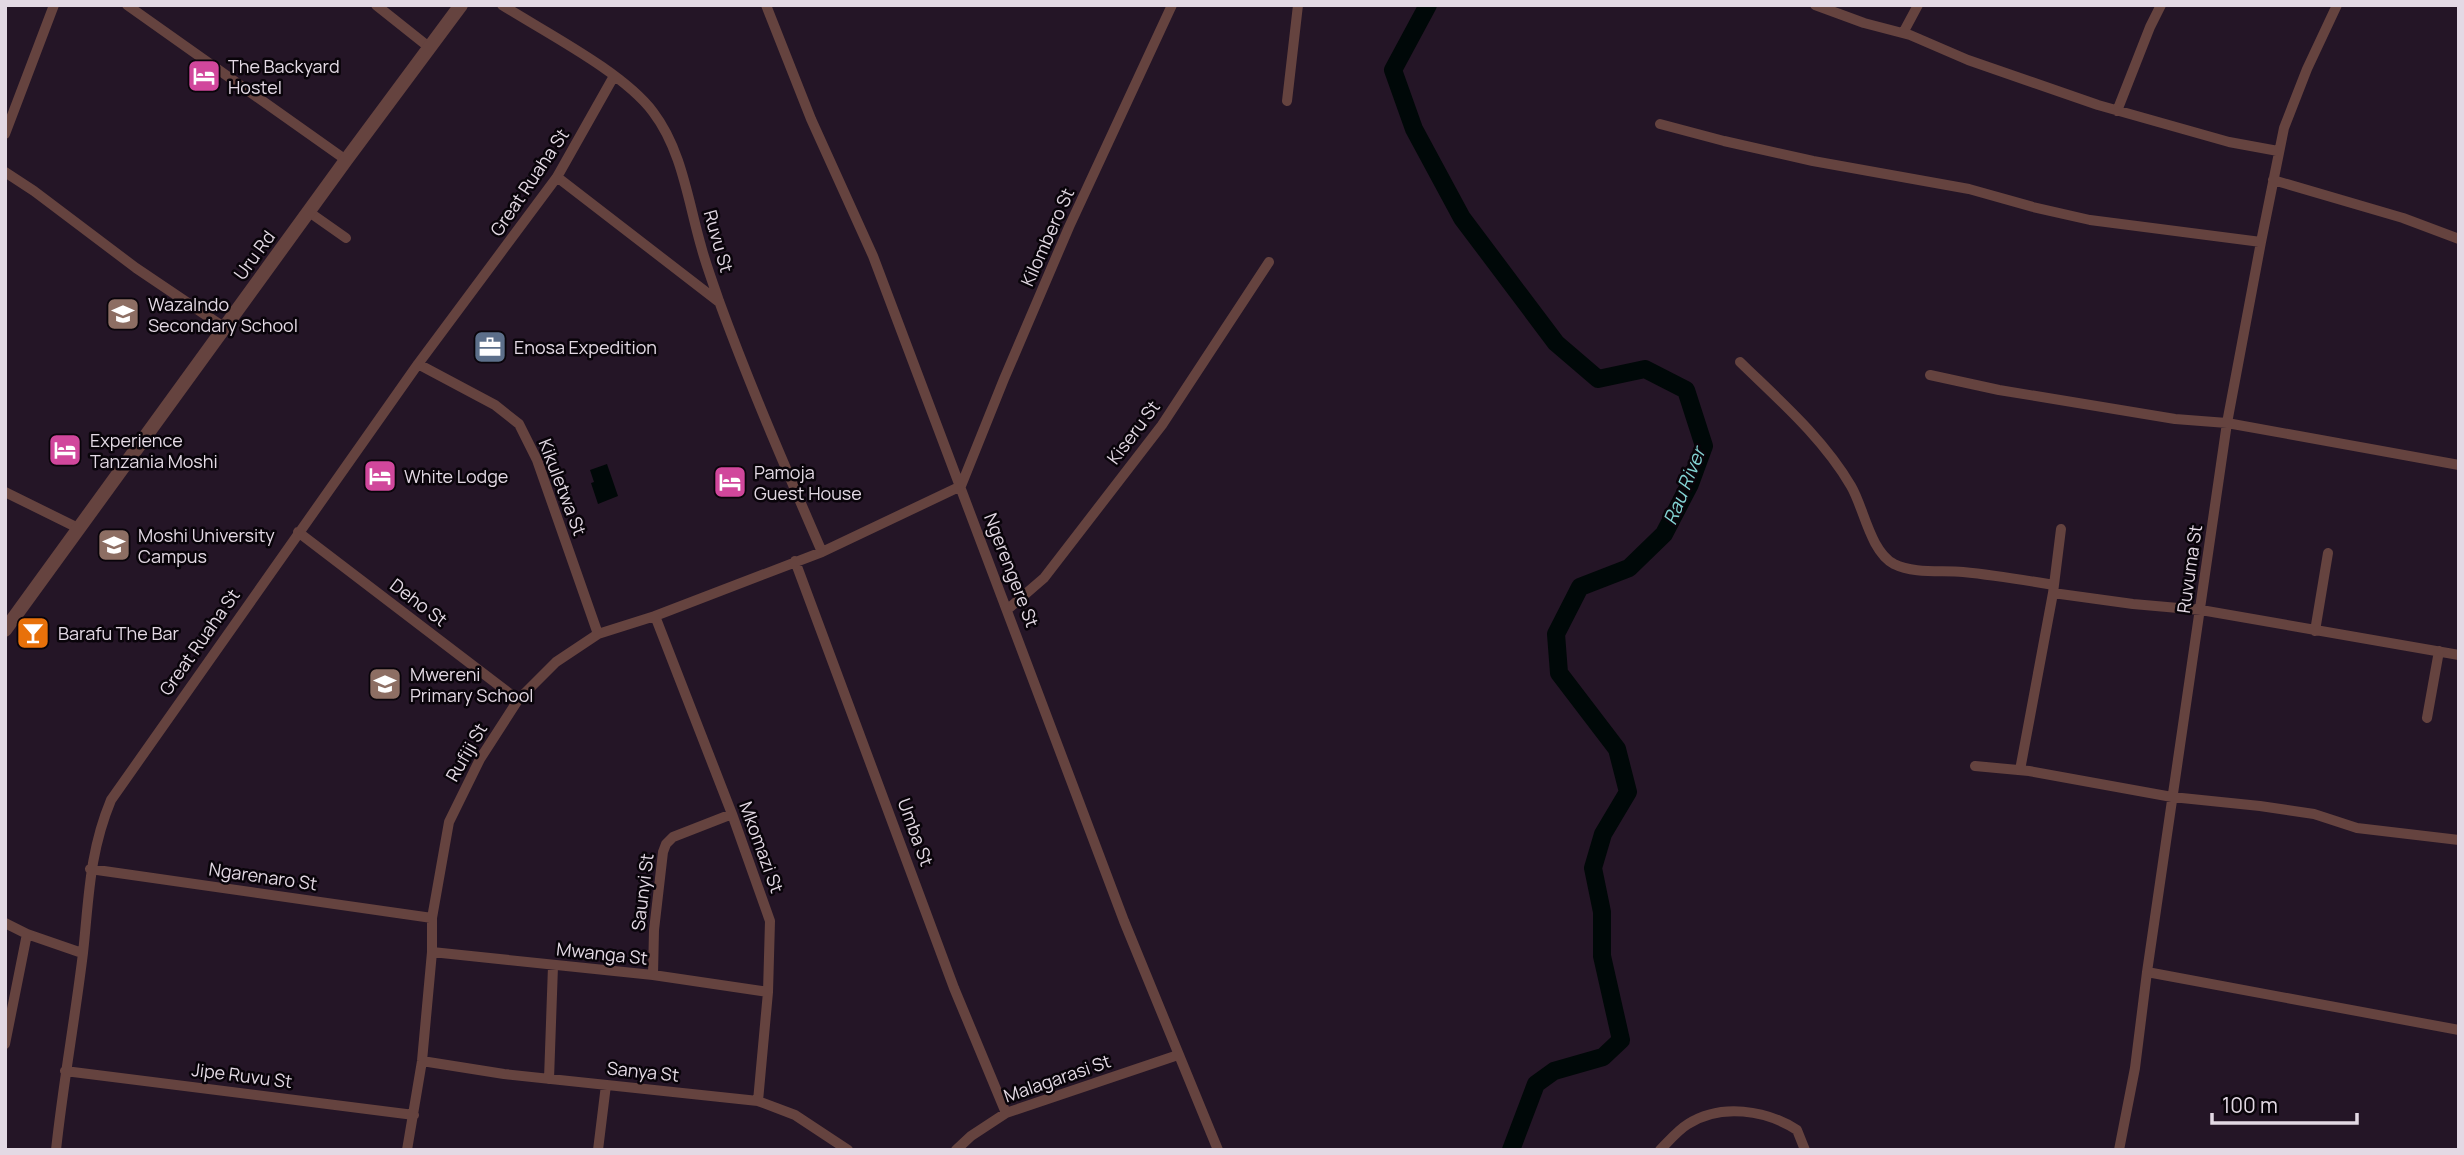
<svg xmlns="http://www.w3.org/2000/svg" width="2464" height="1155" font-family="Manrope,sans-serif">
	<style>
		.water { fill: #000808 }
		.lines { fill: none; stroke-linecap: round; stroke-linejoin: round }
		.river { stroke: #000808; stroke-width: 18 }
		.minor { stroke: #65433f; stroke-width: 10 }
		.tertiary { stroke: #65433f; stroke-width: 14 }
		.labels { text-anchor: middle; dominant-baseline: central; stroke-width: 5; stroke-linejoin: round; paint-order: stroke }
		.poi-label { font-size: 18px; fill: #e3d9e4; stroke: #09040a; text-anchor: start }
		.street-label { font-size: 18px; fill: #e3d9e4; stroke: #09040a }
		.water-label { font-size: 19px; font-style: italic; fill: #83d2d3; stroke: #09040a }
	</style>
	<rect width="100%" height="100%" fill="#241526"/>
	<path class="water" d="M607,464L618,496L598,504L591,483L594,482L590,470Z"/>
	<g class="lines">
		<path class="river" d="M1428,5L1393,70L1414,129L1462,218L1556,343L1598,379L1645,369L1686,390L1704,446L1690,484L1664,534L1629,568L1580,587L1556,634L1559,673L1617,749L1628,792L1603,834L1593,868L1602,912V956L1621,1040L1603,1057L1554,1071L1536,1084L1511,1150"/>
		<path class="minor" d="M127,5L346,160
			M376,5L430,48
			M502,5C546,33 623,72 653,112C682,150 688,201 701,246C706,265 713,283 719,301C750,386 786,469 822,552
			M766,5L811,119L873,256L1124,921L1218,1150
			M1815,5L1864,23L1910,35L1968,60L2098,105L2229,142L2278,151
			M1903,33L1918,5
			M1287,101L1298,5
			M2117,111L2150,27L2161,5
			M1660,124L1724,141L1813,161L1969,189L2033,207L2090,220L2261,242
			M5,134L54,5
			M5,172L34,191L136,268L225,328
			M557,177L719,302
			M2273,180L2403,218L2459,239
			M309,212L346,238
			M1740,362C1779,400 1823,438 1851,486C1864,508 1870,551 1894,564C1914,574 1942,570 1963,572C1993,575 2024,580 2054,585
			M418,364L495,405L519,424L537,460L598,634
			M1930,375L1999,390L2175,419L2227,423L2459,465
			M5,492L78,528
			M298,532L518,700
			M795,561L954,988L1006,1113
			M2053,593L2133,604L2201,610L2459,655
			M1008,609L1044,578L1162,425L1269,262
			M655,616L732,814L770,921L768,992L758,1101
			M2315,631L2328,553
			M2427,718L2439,651
			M1975,766L2029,771L2172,797L2260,806L2314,814L2357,828L2459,840
			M2020,770L2053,593L2061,529
			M90,869L432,918
			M5,923L27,934L82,953
			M432,952L653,975L768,992
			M2147,972L2459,1030
			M653,975L654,930L663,852L666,844L673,837L732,814
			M5,1044L27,934
			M422,1061L504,1074L758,1101L795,1115L848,1150
			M65,1071L414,1115
			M549,1079L553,966
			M56,1150C63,1084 75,1019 83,953C89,898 89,853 111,800L418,364L557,177L614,76
			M407,1150L422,1061L432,952V918L449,822L480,759L518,700L556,662L598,634L655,616L822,552L961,486L1004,379L1069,227L1172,5
			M598,1150L606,1085
			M956,1150L971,1136L1006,1113L1178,1055
			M1660,1150C1669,1141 1678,1130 1688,1124C1721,1103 1766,1110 1797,1130L1805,1150
			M2119,1150L2135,1068L2147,972L2227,423L2261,242L2284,128L2307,69L2337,5"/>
		<path class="tertiary" d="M5,630L346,160L461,5"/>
	</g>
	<defs>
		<symbol id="hotel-square" viewBox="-11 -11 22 22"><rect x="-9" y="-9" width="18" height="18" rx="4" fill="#d1479c" stroke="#09040a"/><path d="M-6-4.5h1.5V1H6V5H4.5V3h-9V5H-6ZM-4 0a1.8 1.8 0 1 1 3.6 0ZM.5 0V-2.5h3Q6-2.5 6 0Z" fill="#fff"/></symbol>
		<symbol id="school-square" viewBox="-11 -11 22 22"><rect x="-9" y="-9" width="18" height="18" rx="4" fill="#8d6e63" stroke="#09040a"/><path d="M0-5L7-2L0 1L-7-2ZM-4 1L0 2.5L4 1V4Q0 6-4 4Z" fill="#fff"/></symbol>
		<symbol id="office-square" viewBox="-11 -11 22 22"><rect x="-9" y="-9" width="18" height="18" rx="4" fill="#5c6f8a" stroke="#09040a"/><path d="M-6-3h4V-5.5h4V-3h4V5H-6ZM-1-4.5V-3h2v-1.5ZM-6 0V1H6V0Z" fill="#fff"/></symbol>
		<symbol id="bar-square" viewBox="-11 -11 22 22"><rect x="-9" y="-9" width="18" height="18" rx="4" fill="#e8710a" stroke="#09040a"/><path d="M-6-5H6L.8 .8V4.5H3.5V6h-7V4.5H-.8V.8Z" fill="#fff"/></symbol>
	</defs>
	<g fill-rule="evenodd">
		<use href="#hotel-square" x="185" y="57" width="38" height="38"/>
		<use href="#school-square" x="104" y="295" width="38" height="38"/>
		<use href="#office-square" x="471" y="328" width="38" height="38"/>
		<use href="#hotel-square" x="46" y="431" width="38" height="38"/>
		<use href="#hotel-square" x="361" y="457" width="38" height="38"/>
		<use href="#hotel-square" x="711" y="463" width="38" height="38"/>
		<use href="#school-square" x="95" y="526" width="38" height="38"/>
		<use href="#bar-square" x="14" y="614" width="38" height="38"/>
		<use href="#school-square" x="366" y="665" width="38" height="38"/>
	</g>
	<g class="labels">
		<g class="poi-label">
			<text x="228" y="66">The Backyard<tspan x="228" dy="21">Hostel</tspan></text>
			<text x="148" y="304">Wazalndo<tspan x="148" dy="21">Secondary School</tspan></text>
			<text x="514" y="347">Enosa Expedition</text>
			<text x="90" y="440">Experience<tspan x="90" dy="21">Tanzania Moshi</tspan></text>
			<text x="754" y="472">Pamoja<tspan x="754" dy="21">Guest House</tspan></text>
			<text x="404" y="476">White Lodge</text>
			<text x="138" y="535">Moshi University<tspan x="138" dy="21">Campus</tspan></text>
			<text x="58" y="633">Barafu The Bar</text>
			<text x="410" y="674">Mwereni<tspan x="410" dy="21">Primary School</tspan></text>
		</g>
		<g class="street-label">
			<text transform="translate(529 182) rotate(-56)">Great Ruaha St</text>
			<text transform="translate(1047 237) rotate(-66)">Kilombero St</text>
			<text transform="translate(719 241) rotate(74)">Ruvu St</text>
			<text transform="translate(254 255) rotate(-54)">Uru Rd</text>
			<text transform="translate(1133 432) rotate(-53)">Kiseru St</text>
			<text transform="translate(563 487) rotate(69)">Kikuletwa St</text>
			<text transform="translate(2189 569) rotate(-82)">Ruvuma St</text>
			<text transform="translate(1012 570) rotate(69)">Ngerengere St</text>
			<text transform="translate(419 602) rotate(37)">Deho St</text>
			<text transform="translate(199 642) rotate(-55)">Great Ruaha St</text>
			<text transform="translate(466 752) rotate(-60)">Rufiji St</text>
			<text transform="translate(916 832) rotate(70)">Umba St</text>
			<text transform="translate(762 847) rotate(70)">Mkomazi St</text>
			<text transform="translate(263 876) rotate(8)">Ngarenaro St</text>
			<text transform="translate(642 892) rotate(-83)">Saunyi St</text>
			<text transform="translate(602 953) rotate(6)">Mwanga St</text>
			<text transform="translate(643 1071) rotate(6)">Sanya St</text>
			<text transform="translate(242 1075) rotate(7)">Jipe Ruvu St</text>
			<text transform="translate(1057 1078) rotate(-19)">Malagarasi St</text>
		</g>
		<g class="water-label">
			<text transform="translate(1684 486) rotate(-68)">Rau River</text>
		</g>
	</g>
	<rect width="2464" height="1155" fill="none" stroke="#e3d9e4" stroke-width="14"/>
	<path d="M2212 1113v10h145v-10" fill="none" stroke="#e3d9e4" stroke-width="3.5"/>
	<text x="2222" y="1113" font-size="21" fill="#e3d9e4" stroke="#09040a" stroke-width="5" paint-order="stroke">100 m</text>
</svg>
